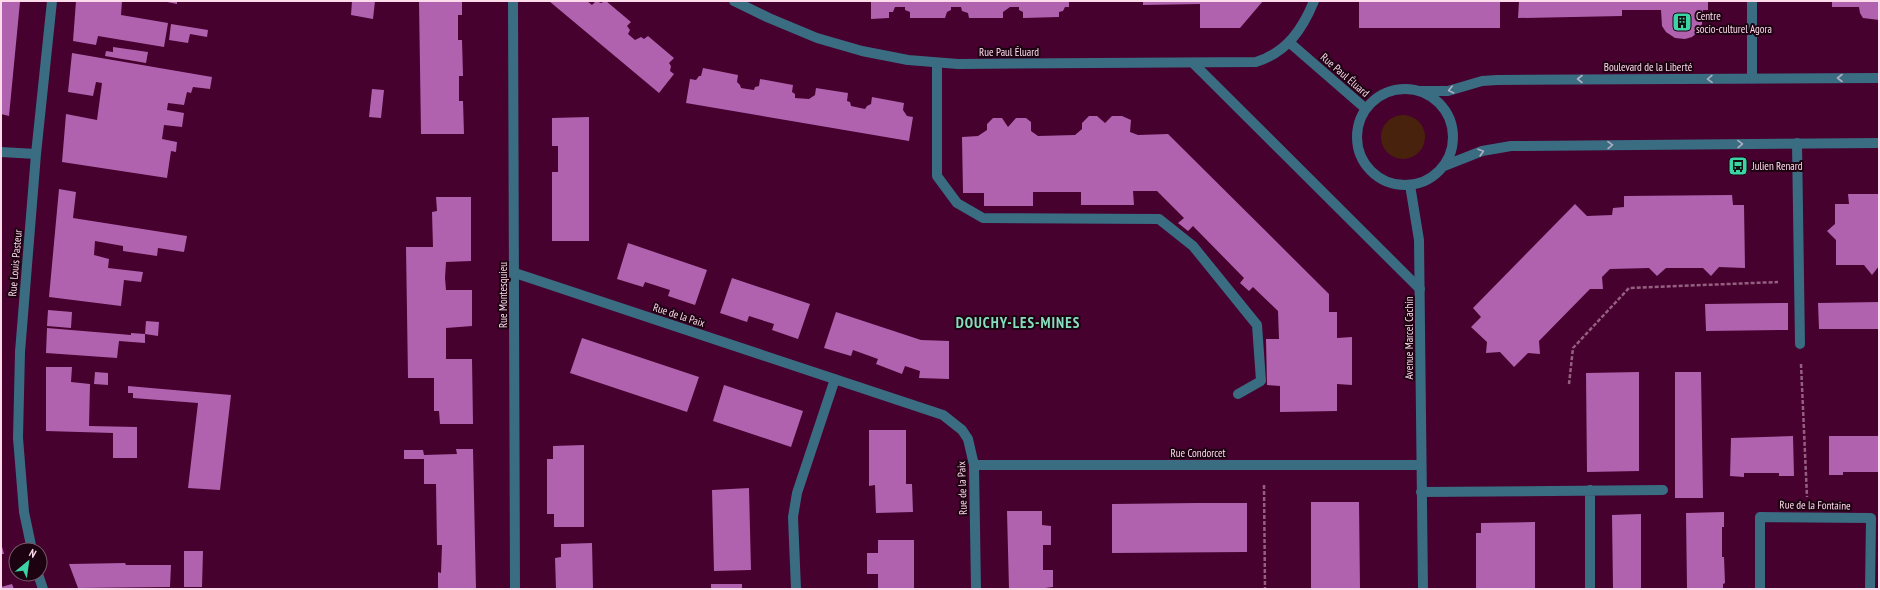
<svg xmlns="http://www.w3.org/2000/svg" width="1880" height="590" font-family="'PT Sans Narrow',sans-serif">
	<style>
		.green { fill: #49220d }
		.building { fill: #b062af }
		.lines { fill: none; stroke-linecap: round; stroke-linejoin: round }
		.path { stroke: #955f80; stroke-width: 2.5; stroke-dasharray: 4 2; stroke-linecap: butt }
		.lane { stroke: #3a6c82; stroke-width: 10 }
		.street { stroke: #3a6c82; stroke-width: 10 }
		.oneway { stroke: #afafc1 }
		.labels { text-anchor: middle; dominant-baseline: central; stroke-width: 4; stroke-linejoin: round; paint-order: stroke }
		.poi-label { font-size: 11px; fill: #fddbeb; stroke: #1d0312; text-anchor: start }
		.street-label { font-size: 11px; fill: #fddbeb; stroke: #1d0312 }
		.district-label { font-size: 15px; font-weight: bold; letter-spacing: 1px; fill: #85dfbc; stroke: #1d0312 }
	</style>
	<rect width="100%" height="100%" fill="#46012e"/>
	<path class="green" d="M1381 137a22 22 0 1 1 44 0a22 22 0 1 1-44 0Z"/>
	<path class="building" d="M76,1H122L121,15L168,23L164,47L98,36L96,45L73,41Z
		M162,1H177V4Z
		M352,1H375L373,19L351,15Z
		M419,1H462V15H458V40H462L463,76H459V101H463L464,134H421Z
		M549,1H587L592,5L596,1L601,3L606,1L631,22L627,26L630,30L628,34L635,40L641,37L644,39L648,36L674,58L669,63L671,66L670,71L674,74L659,93Z
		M871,1H1069V7H1065L1063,11L1059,12V17L1023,18V12L1019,10V7H1010L1003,12V18H969L968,13L962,11L961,7H951V10L947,12L945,18H910V12L905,10V7H895L893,12H889V18L871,19Z
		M1143,1H1263L1240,28H1200V4L1143,5Z
		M1359,1H1500V28H1359Z
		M1519,1H1708V10H1703L1702,24L1699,31L1692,37L1685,39L1675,38L1666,32L1662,26L1661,10H1622V16L1518,18Z
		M1832,1H1879V20L1863,18L1860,13L1859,7H1832Z
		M1,2H20L9,116L1,114Z
		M171,24L208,30L207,37L190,34L188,43L169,40Z
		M113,47L148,52L146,63L105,56L106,51L113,52Z
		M72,53L212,77L210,89L193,87L191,93L187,92L184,105L168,103L167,110L184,113L182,127L164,125L162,139L177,142L176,152L171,151L167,178L62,162L66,114L97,120L102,83L96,82L93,96L68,92Z
		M703,68L738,75L737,82L740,85L741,88L747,89L754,90L755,87L759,86L760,79L793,85L792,92L795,94V98L809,99L815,95L816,88L848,93L847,101L850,102L851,106L865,109L867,106L871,104L872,97L904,103L903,110L907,116L913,117L909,141L686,103L690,79L696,80L699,76H701Z
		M372,89L384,90L381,118L369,117Z
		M1089,116H1097L1105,123L1112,116H1122L1131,120L1130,132L1138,135L1168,134L1329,294V312H1337V338L1352,337V385L1337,384V411L1280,412V386L1267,385L1266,339H1279L1278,311L1253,287L1249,291L1240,283L1244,278L1193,226L1188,231L1178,223L1184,218L1157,191H1133L1134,205H1081V192H1033V206H984V193H963L962,137L978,136L987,130V124L993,118H1002L1008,127L1016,118H1026L1031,122V131L1038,136L1075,135L1082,129V123Z
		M589,117V241H552V172H558V146H552V118Z
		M59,189L76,192L73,218L187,236L184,252L158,248L157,256L123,251V246L95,241L94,255L109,259L108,268L143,272L141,282L124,280L121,306L49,297Z
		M1848,194H1879V266L1872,275L1864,265H1836V240L1827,231L1835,224V204H1849Z
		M1732,195L1733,205H1744L1745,268L1719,267L1711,276L1703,268H1666L1657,276L1649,268L1610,269L1602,277L1603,289H1590L1539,341L1540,354L1528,353L1514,367L1500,352L1486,353L1487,342L1471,327L1481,317L1473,308L1575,204L1587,216L1612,215L1613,208L1624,207V196Z
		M436,197H471V261L446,262L445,278L446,290H472V326L446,328V359H472L473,424H440L439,411H434V378H408L406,247H433L432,212L437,211Z
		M628,243L707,270L695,305L668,296L670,290L645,282L643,287L617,279Z
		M732,278L810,304L798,339L772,330L774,324L749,316L747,322L720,313Z
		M1879,302V329H1819L1818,303Z
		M1788,303V330L1706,331L1705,304Z
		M48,310L72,312L71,328L47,326Z
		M836,312L921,340L949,341V379L919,378L920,371L905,366L902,374L876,364L878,359L853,350L851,356L824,348Z
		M146,321L159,322L158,336L145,334Z
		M47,328L131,335V333L145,334V343L119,341L117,358L46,353Z
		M582,338L699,377L687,412L570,373Z
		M46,367H72L71,382L90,384L89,426L137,427V458H113V433L46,431Z
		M95,372L108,373V385L94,384Z
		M1639,372V471L1587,472L1586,373Z
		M1675,372H1701L1703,498H1675Z
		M724,385L803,411L791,447L713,421Z
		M128,386L231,395L220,490L188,488L198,403L133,398V393H128Z
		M869,430H906V484H912L913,512L876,513L875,485L869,486Z
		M1793,436L1794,476H1779V473H1744V477L1730,476L1731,438Z
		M1829,436H1879V472H1843V475H1829Z
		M584,445V527H554V514H547V459H553V446Z
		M456,449H473L476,589H438V572L441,573L442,545H437L436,484H424V459H404V450H423L424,455L457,454Z
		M749,488L751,570L714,571L712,490Z
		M1311,502H1359L1360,589H1311Z
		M1197,503H1247V552L1112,553V504Z
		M1007,511H1042V525L1051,526V545H1043V570H1053V587L1045,588V589H1009Z
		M1724,512V527H1722V557H1724L1725,583L1723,584V589H1687L1686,513Z
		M1641,514V589H1613L1612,515Z
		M1535,522V589H1476V533H1481V523Z
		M878,540H914V589H878V574H867V553H878Z
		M1,543L4,554H1Z
		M592,543L593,589H556L555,558L561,557V544Z
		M184,551H203L202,587H184Z
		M125,563L126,565H171L170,587L78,588L69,564Z
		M12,584L14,589H1V587Z
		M711,584H742V589H711Z"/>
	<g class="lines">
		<path class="path" d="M1801,364L1807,497
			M1569,384L1573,348L1629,288L1778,282
			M1264,485L1265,589"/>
		<path class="lane" d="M937,63V176L957,203L983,218L1159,219L1193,246L1257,325L1261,381L1238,394
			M1193,63L1420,289
			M1797,143L1800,344"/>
		<path class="street" d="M513,1L515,589
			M734,1L769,18L817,38L862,51L908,60L958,64L1256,62C1287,52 1302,30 1314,1
			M1752,1V79
			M1290,43L1366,109
			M1357 137a48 48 0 1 1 96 0a48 48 0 1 1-96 0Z
			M1418,91H1448L1482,81L1497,80L1879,78
			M1,152L36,154
			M1444,166L1482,151L1511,146L1879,143
			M1410,185L1419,240L1423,589
			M515,273L943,415L962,430L968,439L974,465L976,589
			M974,465H1421
			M1590,490V589
			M1421,492L1663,490
			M32,550L24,512L18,438L20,352L36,154L52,1
			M38,574L43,589
			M796,589L793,517L797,493L835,379
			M1760,589V517L1871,518L1870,589"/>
	</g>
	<defs><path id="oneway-chevron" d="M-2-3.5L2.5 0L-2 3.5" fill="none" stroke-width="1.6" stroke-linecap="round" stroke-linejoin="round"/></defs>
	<g class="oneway">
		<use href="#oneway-chevron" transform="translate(1840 78) rotate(180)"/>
		<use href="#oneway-chevron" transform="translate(1580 79) rotate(180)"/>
		<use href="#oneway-chevron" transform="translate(1710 79) rotate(179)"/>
		<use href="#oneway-chevron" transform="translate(1451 90) rotate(167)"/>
		<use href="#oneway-chevron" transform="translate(1740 144) rotate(-1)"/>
		<use href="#oneway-chevron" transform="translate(1610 145) rotate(-1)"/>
		<use href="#oneway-chevron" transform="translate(1481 152) rotate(-16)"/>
	</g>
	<defs>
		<symbol id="building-square" viewBox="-11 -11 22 22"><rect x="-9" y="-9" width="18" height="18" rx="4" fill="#3ad4a5" stroke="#1d0312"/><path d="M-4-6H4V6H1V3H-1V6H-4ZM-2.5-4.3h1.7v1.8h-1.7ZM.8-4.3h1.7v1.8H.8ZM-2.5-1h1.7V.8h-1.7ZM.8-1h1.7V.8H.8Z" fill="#111"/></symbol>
		<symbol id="bus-square" viewBox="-11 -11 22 22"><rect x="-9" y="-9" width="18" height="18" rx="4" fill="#3ad4a5" stroke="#1d0312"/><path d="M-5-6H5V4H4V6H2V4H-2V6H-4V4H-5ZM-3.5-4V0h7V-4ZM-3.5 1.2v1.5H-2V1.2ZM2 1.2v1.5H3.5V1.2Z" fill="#111"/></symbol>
	</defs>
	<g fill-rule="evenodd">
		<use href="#building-square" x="1671" y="11" width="22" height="22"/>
		<use href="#bus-square" x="1727" y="155" width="22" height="22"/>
	</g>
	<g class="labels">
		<g class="poi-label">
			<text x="1696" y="16">Centre<tspan x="1696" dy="13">socio-culturel Agora</tspan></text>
			<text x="1752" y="166">Julien Renard</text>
		</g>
		<g class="street-label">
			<text x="1009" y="52">Rue Paul Éluard</text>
			<text x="1648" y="67">Boulevard de la Liberté</text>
			<text transform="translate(1345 75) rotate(41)">Rue Paul Éluard</text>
			<text transform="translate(15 263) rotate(-85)">Rue Louis Pasteur</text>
			<text transform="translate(503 295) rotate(-90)">Rue Montesquieu</text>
			<text transform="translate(679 315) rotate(18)">Rue de la Paix</text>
			<text transform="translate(1409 338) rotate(-90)">Avenue Marcel Cachin</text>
			<text x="1198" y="453">Rue Condorcet</text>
			<text transform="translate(962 488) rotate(-92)">Rue de la Paix</text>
			<text transform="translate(1815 505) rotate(1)">Rue de la Fontaine</text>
		</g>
		<g class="district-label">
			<text x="1018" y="322">DOUCHY-LES-MINES</text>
		</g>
	</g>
	<rect width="1880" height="590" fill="none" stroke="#fddbeb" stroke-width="4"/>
	<g transform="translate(28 562) rotate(29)"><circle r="19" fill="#1d0312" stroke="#775969"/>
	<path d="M0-3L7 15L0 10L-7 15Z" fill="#3ad4a5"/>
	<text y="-6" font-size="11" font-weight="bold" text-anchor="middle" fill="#fddbeb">N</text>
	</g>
</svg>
